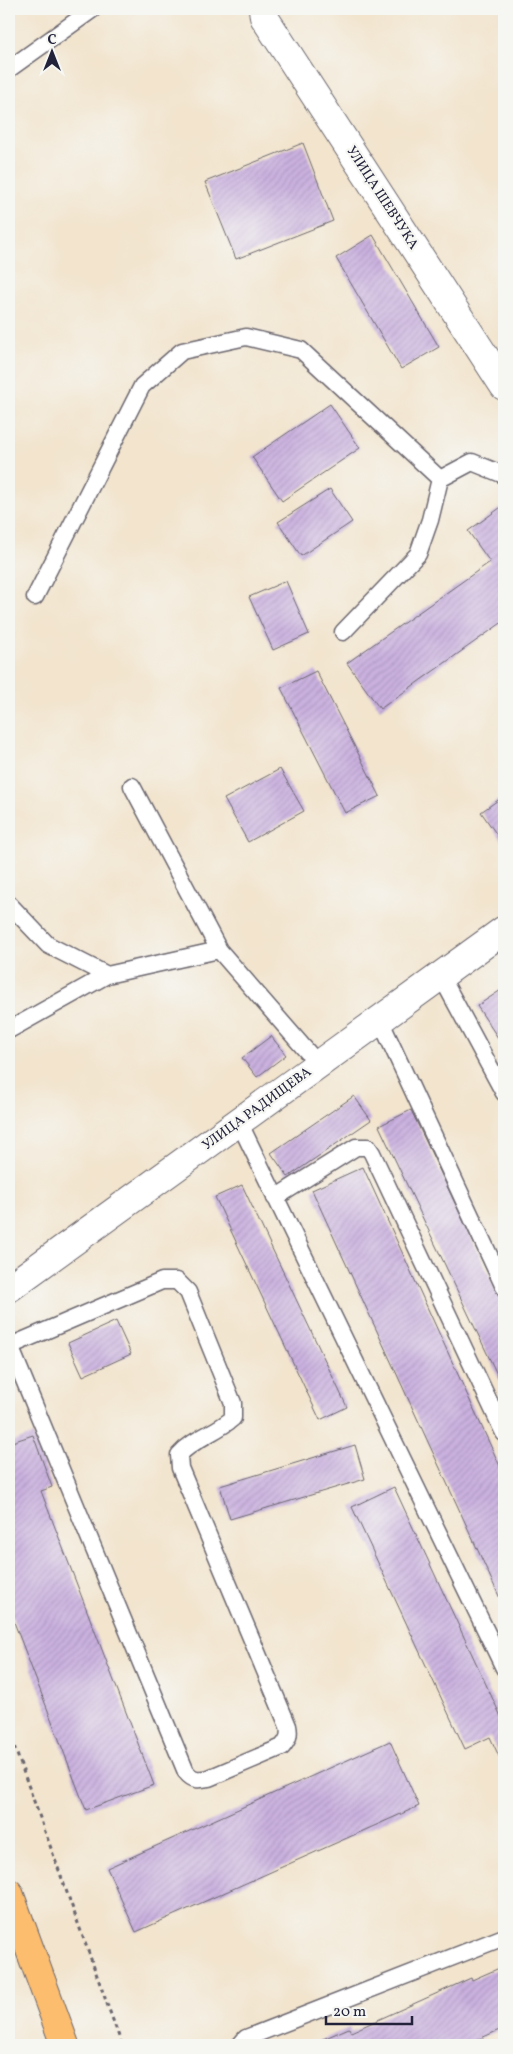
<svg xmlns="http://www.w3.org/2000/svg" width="513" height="2054" font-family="Vollkorn,serif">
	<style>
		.building { fill: url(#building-hatch) }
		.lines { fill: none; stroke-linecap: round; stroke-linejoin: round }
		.service-casing { stroke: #6b666e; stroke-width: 19 }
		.minor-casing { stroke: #6b666e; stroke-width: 30 }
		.tertiary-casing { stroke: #6b666e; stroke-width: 30 }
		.primary-casing { stroke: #6b666e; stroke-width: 30 }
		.path { stroke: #6b666e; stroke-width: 3; stroke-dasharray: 4 4; stroke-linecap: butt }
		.service { stroke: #fff; stroke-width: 16 }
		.minor { stroke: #fff; stroke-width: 28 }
		.tertiary { stroke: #fff; stroke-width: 28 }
		.primary { stroke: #fcbd6e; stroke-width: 28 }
		.labels { text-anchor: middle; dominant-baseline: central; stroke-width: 4.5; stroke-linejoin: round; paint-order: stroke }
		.street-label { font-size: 14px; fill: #22223b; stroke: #f6f6f2 }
	</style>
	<defs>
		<pattern id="building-hatch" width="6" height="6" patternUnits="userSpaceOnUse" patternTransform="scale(1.25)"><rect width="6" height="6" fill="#cab1df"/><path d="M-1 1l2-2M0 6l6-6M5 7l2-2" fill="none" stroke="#ad98c0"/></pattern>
	</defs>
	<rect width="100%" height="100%" fill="#f6f6f2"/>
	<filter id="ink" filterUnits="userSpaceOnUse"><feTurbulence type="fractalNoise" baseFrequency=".02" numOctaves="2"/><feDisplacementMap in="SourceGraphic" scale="10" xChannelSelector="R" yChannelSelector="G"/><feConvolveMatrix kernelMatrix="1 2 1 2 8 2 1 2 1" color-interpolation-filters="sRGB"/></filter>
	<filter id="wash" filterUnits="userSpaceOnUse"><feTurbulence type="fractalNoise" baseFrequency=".0096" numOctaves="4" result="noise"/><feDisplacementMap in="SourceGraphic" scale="20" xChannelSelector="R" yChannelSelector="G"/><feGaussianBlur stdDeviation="1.12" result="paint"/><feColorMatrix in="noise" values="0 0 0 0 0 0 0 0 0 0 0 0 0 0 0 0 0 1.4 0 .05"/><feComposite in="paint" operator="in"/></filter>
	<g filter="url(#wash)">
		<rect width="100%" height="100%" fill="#f2e4cd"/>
		<g id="blocks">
			<path class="building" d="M303,143L333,221L236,259L205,182Z
				M373,235L439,347L401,369L336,258Z
				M330,404L360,448L282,501L252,457Z
				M330,489L352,522L301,556L278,522Z
				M504,505V621L380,709L347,663L490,562L468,531Z
				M286,581L309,634L273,650L249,597Z
				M316,671L380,796L345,813L281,688Z
				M280,769L304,811L248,842L224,799Z
				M504,796V845L481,812Z
				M504,988V1047L477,1006Z
				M271,1036L286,1055L257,1077L242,1058Z
				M354,1096L371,1120L288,1177L271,1153Z
				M411,1110L504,1307V1389L379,1126Z
				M363,1167L504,1475V1607L312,1190Z
				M242,1185L347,1407L320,1420L215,1197Z
				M116,1321L131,1354L83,1376L68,1343Z
				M33,1435L52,1487L41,1491L154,1785L86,1810L9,1609V1443Z
				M355,1445L365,1479L230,1519L220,1486Z
				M394,1487L504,1723V1767L490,1737L465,1749L352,1507Z
				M390,1741L419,1806L136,1932L107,1868Z
				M504,1966V2028L465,2045H309L349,2028L351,2032L471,1978L472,1980Z"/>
		</g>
	</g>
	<g filter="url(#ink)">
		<use href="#blocks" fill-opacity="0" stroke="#6b666e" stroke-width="1"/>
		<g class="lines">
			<defs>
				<path id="service" d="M9,69L93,9
					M35,597L142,386L182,351L246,337L301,350L440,479
					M343,632L418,554L430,520L440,479L472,462L504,475
					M132,786L219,950
					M9,904L48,945L107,975
					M441,976L504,1093
					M380,1020L504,1287
					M9,1030L107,975L219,950L318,1064
					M239,1122L504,1668
					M275,1198L356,1147H368L372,1153L504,1433
					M9,1344L10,1346L186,1772C193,1781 199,1780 209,1778L282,1747C288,1740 290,1735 288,1726L180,1468L179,1455C194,1438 216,1433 233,1418V1403L188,1292L177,1281H162L10,1346
					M240,2045L246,2038L504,1937"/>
				<path id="minor" d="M263,9L264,17L504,386"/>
				<path id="tertiary" d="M9,1288L504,930"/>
				<path id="primary" d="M9,1893L65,2045"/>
			</defs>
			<use href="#service" class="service-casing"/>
			<use href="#minor" class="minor-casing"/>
			<use href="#tertiary" class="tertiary-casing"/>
			<use href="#primary" class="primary-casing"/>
			<path class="path" d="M9,1732L122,2045"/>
			<use href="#service" class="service"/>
			<use href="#minor" class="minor"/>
			<use href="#tertiary" class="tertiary"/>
			<use href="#primary" class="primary"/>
		</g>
	</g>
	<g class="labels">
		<g class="street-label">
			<text transform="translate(382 198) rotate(57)">УЛИЦА ШЕВЧУКА</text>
			<text transform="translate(257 1109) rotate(-36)">УЛИЦА РАДИЩЕВА</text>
		</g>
	</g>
	<rect width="513" height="2054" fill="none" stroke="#f6f6f2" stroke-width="30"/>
	<g transform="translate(52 52)" stroke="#f6f6f2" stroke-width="4" paint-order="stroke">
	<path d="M0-4L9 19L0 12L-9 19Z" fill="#22223b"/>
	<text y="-8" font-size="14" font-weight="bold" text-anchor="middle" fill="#22223b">С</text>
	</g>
	<path d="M326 2016v8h86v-8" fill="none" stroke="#22223b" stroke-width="2.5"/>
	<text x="333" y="2016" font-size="15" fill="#22223b" stroke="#f6f6f2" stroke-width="4" paint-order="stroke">20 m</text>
</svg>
